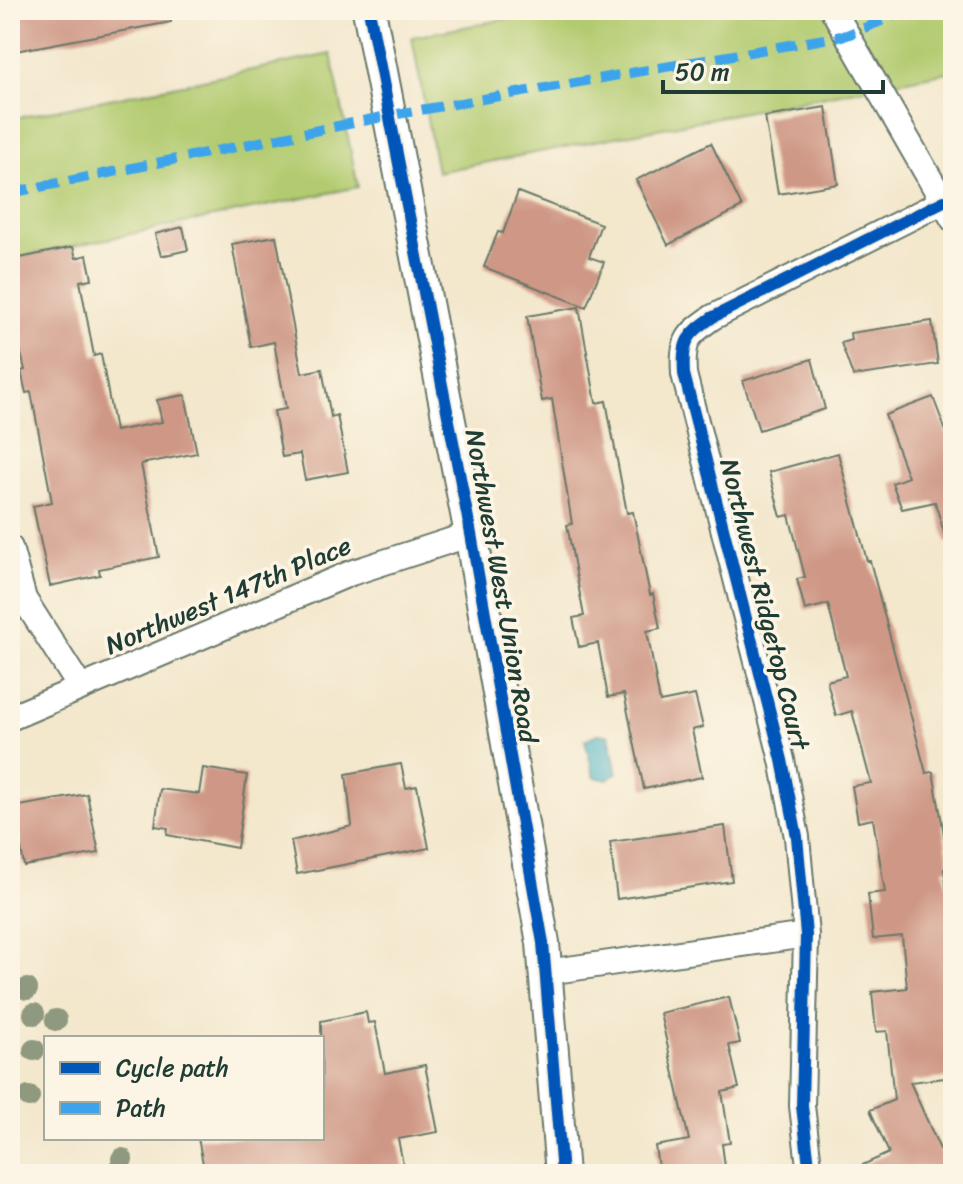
<svg xmlns="http://www.w3.org/2000/svg" width="963" height="1184" font-family="Sriracha,sans-serif">
	<style>
		.green { fill: #b2cb70; stroke: #688452; stroke-width: 2 }
		.water { fill: #45b0c3; stroke: #32767c; stroke-width: 2 }
		.building { fill: #cf9886 }
		.lines { fill: none; stroke-linecap: round; stroke-linejoin: round }
		.street-casing { stroke: #697869; stroke-width: 28 }
		.secondary-casing { stroke: #697869; stroke-width: 36 }
		.street { stroke: #fff; stroke-width: 24 }
		.secondary { stroke: #fff; stroke-width: 32 }
		.quiet { stroke: #3da4eb; stroke-width: 10; stroke-dasharray: 20 10; stroke-linecap: butt }
		.cycleway-casing { stroke: #fcf5e5; stroke-width: 17 }
		.cycleway { stroke: #0057b8; stroke-width: 12 }
		.tree { fill: #8e997f }
		.labels { text-anchor: middle; dominant-baseline: central; stroke-width: 7; stroke-linejoin: round; paint-order: stroke }
		.street-label { font-size: 26px; fill: #1f3d34; stroke: #fcf5e5 }
	</style>
	<rect width="100%" height="100%" fill="#fcf5e5"/>
	<filter id="ink" filterUnits="userSpaceOnUse"><feTurbulence type="fractalNoise" baseFrequency=".0125" numOctaves="2"/><feDisplacementMap in="SourceGraphic" scale="16" xChannelSelector="R" yChannelSelector="G"/><feConvolveMatrix kernelMatrix="1 2 1 2 8 2 1 2 1" color-interpolation-filters="sRGB"/></filter>
	<filter id="wash" filterUnits="userSpaceOnUse"><feTurbulence type="fractalNoise" baseFrequency=".006" numOctaves="4" result="noise"/><feDisplacementMap in="SourceGraphic" scale="32" xChannelSelector="R" yChannelSelector="G"/><feGaussianBlur stdDeviation="1.8" result="paint"/><feColorMatrix in="noise" values="0 0 0 0 0 0 0 0 0 0 0 0 0 0 0 0 0 1.4 0 .05"/><feComposite in="paint" operator="in"/></filter>
	<g filter="url(#wash)">
		<rect width="100%" height="100%" fill="#f3e7cc"/>
		<path class="green" d="M553,10H953V71L437,172L412,37Z
			M331,54L358,187L10,259V119Z"/>
		<path class="water" d="M597,734L609,735L617,773L608,780L594,777L585,740Z"/>
		<g id="blocks">
			<path class="building" d="M10,10H170L171,22L10,52Z
				M826,107L838,184L778,194L765,117Z
				M711,143L742,207L668,245L636,180Z
				M518,192L601,224L589,257L604,262L586,307L484,267L498,232L503,233Z
				M183,227L188,250L161,256L155,234Z
				M276,236L302,373L322,369L331,417L337,415L348,472L305,480L300,454L282,457L274,411L286,409L274,342L251,347L232,244Z
				M73,247L76,258L87,255L92,279L80,281L94,356L101,354L115,431L162,422L157,400L185,395L197,453L141,464L159,557L99,569L100,575L50,586L33,506L52,502L31,392L26,393L21,371L25,370L10,309V260Z
				M579,307L596,403L606,401L627,513L633,512L650,595L653,594L660,628L647,631L660,702L695,695L703,727L692,730L702,777L644,789L624,694L608,697L598,643L579,647L573,618L584,616L567,525L572,524L552,399L542,401L527,316Z
				M932,321L938,364L853,376L841,343L851,340L850,333Z
				M812,359L825,409L759,430L743,381Z
				M933,397L953,450V542L947,543L935,502L902,509L892,483L908,477L885,415Z
				M838,453L867,561H870L926,773L933,772L950,868L944,869L953,936V977L944,978L953,1077L910,1082L947,1165L927,1174H843L889,1153L870,1110L894,1100L887,1031L876,1032L872,992L907,988L902,936L873,939L868,894L885,892L873,819L858,822L852,786L871,783L852,711L836,716L827,681L846,676L828,604L805,610L797,579L805,577L789,515L781,517L769,472Z
				M401,764L406,788L417,786L429,848L297,874L291,841L352,826L346,774Z
				M203,768L247,775L237,848L167,835L168,828L155,826L160,789L199,794Z
				M87,794L99,853L24,866L14,807Z
				M725,826L732,881L617,899L610,842Z
				M729,997L740,1043L729,1045L739,1088L722,1092L730,1143L722,1144L726,1174H659L655,1146L689,1140L660,1013Z
				M366,1012L368,1023L375,1022L385,1073L425,1065L438,1132L398,1139L405,1174H205L198,1138H322L321,1021Z"/>
		</g>
	</g>
	<g filter="url(#ink)">
		<use href="#blocks" fill-opacity="0" stroke="#697869" stroke-width="2"/>
		<g class="lines">
			<defs>
				<path id="street" d="M833,10L953,219
					M10,548L24,599L80,687
					M10,718L351,573L471,534
					M547,972L806,935
					M810,1174L802,1106L806,935L797,837L782,760L684,374C682,340 687,335 713,317L944,201"/>
				<path id="secondary" d="M369,10L471,534L543,943L562,1174"/>
			</defs>
			<use href="#street" class="street-casing"/>
			<use href="#secondary" class="secondary-casing"/>
			<use href="#street" class="street"/>
			<use href="#secondary" class="secondary"/>
			<path class="quiet" d="M10,193L392,115L847,35L908,10"/>
			<defs>
				<path id="cycleway" d="M369,10L471,534L543,943L562,1174
					M810,1174L802,1106L806,935L797,837L782,760L684,374C682,340 687,335 713,317L944,201"/>
			</defs>
			<use href="#cycleway" class="cycleway-casing"/>
			<use href="#cycleway" class="cycleway"/>
		</g>
		<g class="tree">
			<circle cx="27" cy="989" r="11"/>
			<circle cx="34" cy="1014" r="11"/>
			<circle cx="56" cy="1020" r="11"/>
			<circle cx="34" cy="1050" r="11"/>
			<circle cx="29" cy="1097" r="11"/>
			<circle cx="122" cy="1159" r="11"/>
		</g>
	</g>
	<g class="labels">
		<g class="street-label">
			<text transform="translate(502 586) rotate(80)">Northwest West Union Road</text>
			<text transform="translate(228 595) rotate(-23)">Northwest 147th Place</text>
			<text transform="translate(765 604) rotate(76)">Northwest Ridgetop Court</text>
		</g>
	</g>
	<rect width="963" height="1184" fill="none" stroke="#fcf5e5" stroke-width="40"/>
	<rect x="44" y="1036" width="280" height="104" fill="#fcf5e5" stroke="#a4ab9e" stroke-width="2"/>
	<rect x="60" y="1062" width="40" height="12" fill="#0057b8" stroke="#a4ab9e" stroke-width="2"/>
	<text x="116" y="1076" font-size="24" fill="#1f3d34">Cycle path</text>
	<rect x="60" y="1102" width="40" height="12" fill="#3da4eb" stroke="#a4ab9e" stroke-width="2"/>
	<text x="116" y="1116" font-size="24" fill="#1f3d34">Path</text>
	<path d="M663 80v12h220v-12" fill="none" stroke="#1f3d34" stroke-width="4"/>
	<text x="675" y="80" font-size="24" fill="#1f3d34" stroke="#fcf5e5" stroke-width="6" paint-order="stroke">50 m</text>
</svg>
